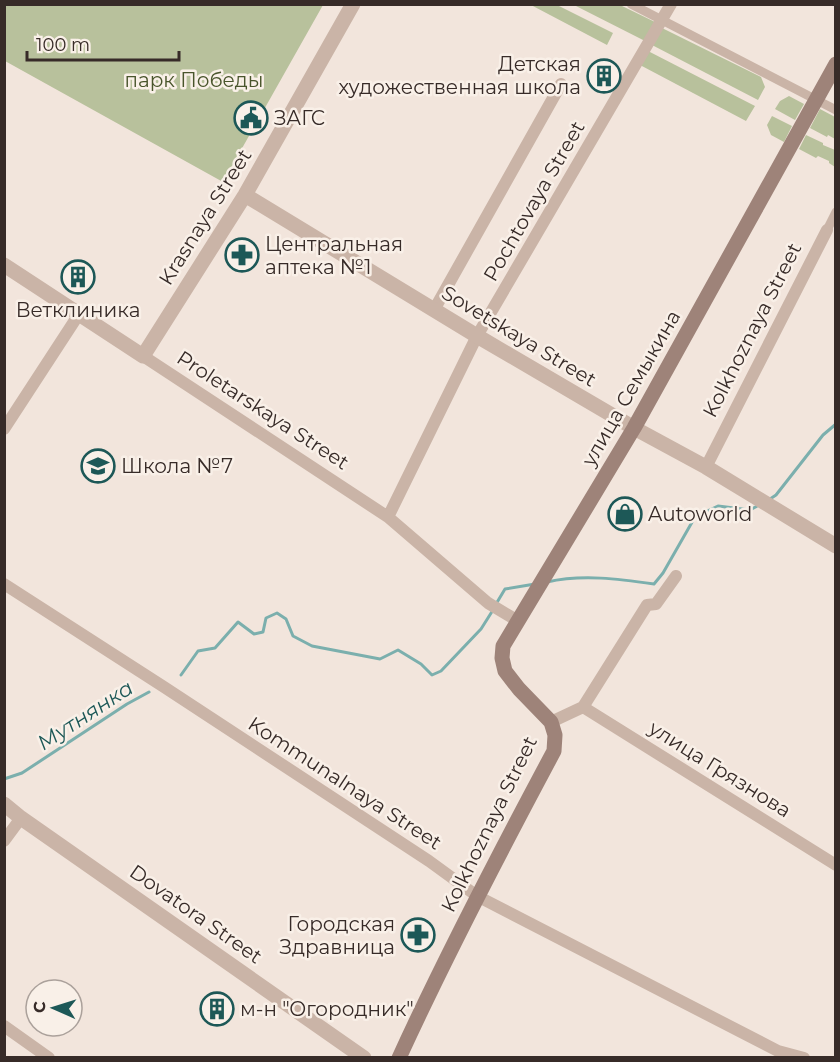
<svg xmlns="http://www.w3.org/2000/svg" width="840" height="1062" font-family="Montserrat,sans-serif">
	<style>
		.green { fill: #b8c19c }
		.lines { fill: none; stroke-linecap: round; stroke-linejoin: round }
		.stream { stroke: #7bafad; stroke-width: 3 }
		.pedestrian { stroke: #cab4a7; stroke-width: 9 }
		.minor { stroke: #cab4a7; stroke-width: 12 }
		.tertiary { stroke: #cab4a7; stroke-width: 15 }
		.secondary { stroke: #9e8379; stroke-width: 15 }
		.labels { text-anchor: middle; dominant-baseline: central; stroke-width: 5; stroke-linejoin: round; paint-order: stroke }
		.poi-label { font-size: 20px; fill: #372b28; stroke: #f9f0e8; text-anchor: start }
		.park-label { font-size: 20px; fill: #49552c; stroke: #f9f0e8 }
		.street-label { font-size: 20px; fill: #372b28; stroke: #f9f0e8 }
		.water-label { font-size: 21px; font-style: italic; fill: #1d5857; stroke: #f9f0e8 }
	</style>
	<rect width="100%" height="100%" fill="#f2e5dc"/>
	<path class="green" d="M5,4H323V5L223,182L5,61Z
		M531,5H557L613,33L607,45Z
		M574,5H620L655,22L645,41Z
		M662,28L761,77L765,87L758,100L652,45Z
		M648,51L755,106L746,121L640,65Z
		M789,96L804,104L795,120L775,109L780,101Z
		M820,109L835,117V139L828,135L827,137L810,128Z
		M772,116L792,126L784,142L771,135L767,125Z
		M806,135L823,143V145L835,150V167L829,163V161L818,156L816,158L799,149Z"/>
	<g class="lines">
		<path class="stream" d="M770,499L776,495L823,435L836,424
			M547,582C582,574 620,579 654,584L663,573L695,517L718,506L750,510L759,505
			M496,604L505,589L535,584
			M181,675L198,651L215,648L238,622L254,634L263,632L266,618L277,613L286,619L293,636L312,646L380,659L398,650L421,664L432,675L441,671L481,629L493,610
			M4,779L22,773L127,704L149,692"/>
		<path class="pedestrian" d="M631,4L836,110
			M827,230L836,212"/>
		<path class="minor" d="M434,310L561,84
			M143,356L388,517L488,603L518,621
			M4,429L79,314
			M706,467L827,230
			M388,517L477,336L671,4
			M4,584L164,687L429,861L477,896L778,1051L804,1058
			M583,707L836,865
			M551,722L583,707L647,605L656,604L676,576
			M4,841L21,818
			M4,1026L49,1058"/>
		<path class="tertiary" d="M245,195L477,336L634,428L706,467L836,546
			M4,265L143,356L245,195L353,4
			M4,804L21,818L364,1058"/>
		<path class="secondary" d="M399,1058C447,953 500,852 554,751L555,735L551,722L519,689L505,671L502,658L503,646L634,428L836,64"/>
	</g>
	<defs>
		<symbol id="building-ring" viewBox="-11 -11 22 22"><circle r="9.5" fill="#f9f0e8" stroke="#1d5857" stroke-width="1.5"/><path d="M-4-6H4V6H1V3H-1V6H-4ZM-2.5-4.3h1.7v1.8h-1.7ZM.8-4.3h1.7v1.8H.8ZM-2.5-1h1.7V.8h-1.7ZM.8-1h1.7V.8H.8Z" fill="#1d5857"/></symbol>
		<symbol id="civic-ring" viewBox="-11 -11 22 22"><circle r="9.5" fill="#f9f0e8" stroke="#1d5857" stroke-width="1.5"/><path d="M-.6-6.5H3V-4.5H.6V-3L4-1V1h2V6H-6V1h2V-1L-.6-3ZM-1.2 2.5V6h2.4V2.5Z" fill="#1d5857"/></symbol>
		<symbol id="pharmacy-ring" viewBox="-11 -11 22 22"><circle r="9.5" fill="#f9f0e8" stroke="#1d5857" stroke-width="1.5"/><path d="M-2-6h4v4h4v4h-4v4h-4v-4h-4v-4h4Z" fill="#1d5857"/></symbol>
		<symbol id="school-ring" viewBox="-11 -11 22 22"><circle r="9.5" fill="#f9f0e8" stroke="#1d5857" stroke-width="1.5"/><path d="M0-5L7-2L0 1L-7-2ZM-4 1L0 2.5L4 1V4Q0 6-4 4Z" fill="#1d5857"/></symbol>
		<symbol id="shop-ring" viewBox="-11 -11 22 22"><circle r="9.5" fill="#f9f0e8" stroke="#1d5857" stroke-width="1.5"/><path d="M-5-2.5h2.3a2.7 3.5 0 0 1 5.4 0H5L5.5 6h-11ZM-1.5-2.5h3a1.5 2.3 0 0 0-3 0Z" fill="#1d5857"/></symbol>
	</defs>
	<g fill-rule="evenodd">
		<use href="#building-ring" x="585" y="57" width="38" height="38"/>
		<use href="#civic-ring" x="232" y="99" width="38" height="38"/>
		<use href="#pharmacy-ring" x="223" y="236" width="38" height="38"/>
		<use href="#building-ring" x="59" y="258" width="38" height="38"/>
		<use href="#school-ring" x="79" y="447" width="38" height="38"/>
		<use href="#shop-ring" x="606" y="495" width="38" height="38"/>
		<use href="#pharmacy-ring" x="399" y="916" width="38" height="38"/>
		<use href="#building-ring" x="198" y="990" width="38" height="38"/>
	</g>
	<g class="labels">
		<g class="poi-label">
			<text x="581" y="64" text-anchor="end">Детская<tspan x="581" dy="23">художественная школа</tspan></text>
			<text x="274" y="118">ЗАГС</text>
			<text x="265" y="244">Центральная<tspan x="265" dy="23">аптека №1</tspan></text>
			<text x="78" y="310" text-anchor="middle">Ветклиника</text>
			<text x="121" y="466">Школа №7</text>
			<text x="648" y="514">Autoworld</text>
			<text x="395" y="924" text-anchor="end">Городская<tspan x="395" dy="23">Здравница</tspan></text>
			<text x="240" y="1009">м-н "Огородник"</text>
		</g>
		<g class="park-label">
			<text x="194" y="80">парк Победы</text>
		</g>
		<g class="street-label">
			<text transform="translate(534 201) rotate(-60)">Pochtovaya Street</text>
			<text transform="translate(205 217) rotate(-58)">Krasnaya Street</text>
			<text transform="translate(752 330) rotate(-63)">Kolkhoznaya Street</text>
			<text transform="translate(519 336) rotate(31)">Sovetskaya Street</text>
			<text transform="translate(631 388) rotate(-60)">улица Семыкина</text>
			<text transform="translate(263 410) rotate(33)">Proletarskaya Street</text>
			<text transform="translate(720 769) rotate(32)">улица Грязнова</text>
			<text transform="translate(345 783) rotate(33)">Kommunalnaya Street</text>
			<text transform="translate(489 824) rotate(-64)">Kolkhoznaya Street</text>
			<text transform="translate(196 914) rotate(35)">Dovatora Street</text>
		</g>
		<g class="water-label">
			<text transform="translate(85 715) rotate(-33)">Мутнянка</text>
		</g>
	</g>
	<rect width="840" height="1062" fill="none" stroke="#372b28" stroke-width="12"/>
	<g transform="translate(54 1008) rotate(273)"><circle r="28" fill="#f9f0e8" stroke="#aba19b" stroke-width="1.5"/>
	<path d="M0-4.5L10 22L0 15L-10 22Z" fill="#1d5857"/>
	<text y="-9" font-size="16" font-weight="bold" text-anchor="middle" fill="#372b28">С</text>
	</g>
	<path d="M27 51v9h152v-9" fill="none" stroke="#372b28" stroke-width="3"/>
	<text x="36" y="51" font-size="18" fill="#372b28" stroke="#f9f0e8" stroke-width="4.5" paint-order="stroke">100 m</text>
</svg>
